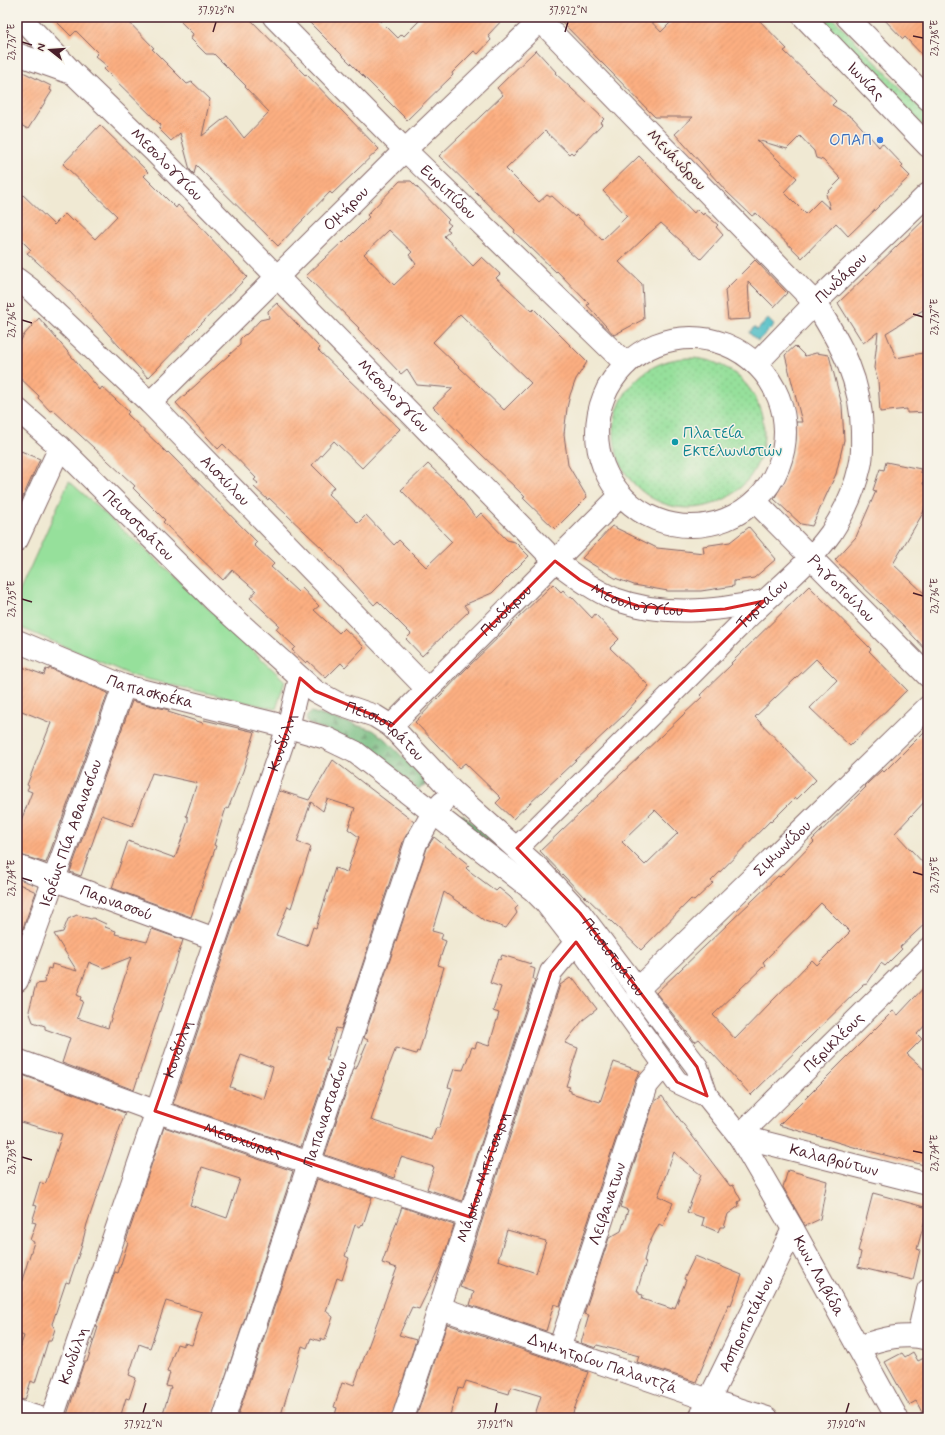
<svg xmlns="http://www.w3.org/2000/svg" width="945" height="1435" font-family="Mynerve,sans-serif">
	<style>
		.grass { fill: url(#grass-dots); stroke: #708063 }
		.forest { fill: url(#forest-firs); stroke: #616e57 }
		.park { fill: #96e09b; stroke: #708063 }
		.water { fill: url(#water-ripples); stroke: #4c6e78 }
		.building { fill: url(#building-hatch); fill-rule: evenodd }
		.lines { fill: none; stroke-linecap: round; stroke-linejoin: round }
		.minor-casing { stroke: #846666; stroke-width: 24 }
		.minor { stroke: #fff; stroke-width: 22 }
		.marked { fill: none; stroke: #d62828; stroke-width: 3; stroke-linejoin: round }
		.ticks { fill: none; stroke: #4a1f2b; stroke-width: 1.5 }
		.shop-dot { fill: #3f7fe0; stroke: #f7f3e8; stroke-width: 1.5 }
		.culture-dot { fill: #0f9aa8; stroke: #f7f3e8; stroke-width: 1.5 }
		.labels { text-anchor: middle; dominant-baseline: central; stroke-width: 3; stroke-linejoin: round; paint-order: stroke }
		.street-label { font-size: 16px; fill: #4a1f2b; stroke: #f7f3e8 }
		.shop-label { font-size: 16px; fill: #366cbe; stroke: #f7f3e8; text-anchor: end }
		.culture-label { font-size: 16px; fill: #0d838f; stroke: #f7f3e8; text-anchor: start }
		.neatline { fill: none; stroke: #4a1f2b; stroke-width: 1.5 }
		.ticks-label { font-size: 10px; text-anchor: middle; fill: #4a1f2b }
	</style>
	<defs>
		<pattern id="grass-dots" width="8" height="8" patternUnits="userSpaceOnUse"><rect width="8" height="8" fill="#96e09b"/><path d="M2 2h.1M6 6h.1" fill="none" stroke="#83c086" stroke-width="1.8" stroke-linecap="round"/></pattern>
		<pattern id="forest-firs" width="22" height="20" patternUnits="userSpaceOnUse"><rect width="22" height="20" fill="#78be83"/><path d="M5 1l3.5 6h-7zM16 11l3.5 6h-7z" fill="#649a6b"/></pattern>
		<pattern id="water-ripples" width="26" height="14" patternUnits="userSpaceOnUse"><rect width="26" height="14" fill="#4fbec6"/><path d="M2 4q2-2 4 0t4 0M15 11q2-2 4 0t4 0" fill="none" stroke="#449aa1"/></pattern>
		<pattern id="building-hatch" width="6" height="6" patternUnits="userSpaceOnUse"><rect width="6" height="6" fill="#fcaf81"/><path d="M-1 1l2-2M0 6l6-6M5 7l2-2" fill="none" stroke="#da9670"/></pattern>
	</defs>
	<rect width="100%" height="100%" fill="#f7f3e8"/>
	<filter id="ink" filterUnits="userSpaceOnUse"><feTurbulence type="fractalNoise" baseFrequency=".025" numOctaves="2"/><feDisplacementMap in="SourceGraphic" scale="8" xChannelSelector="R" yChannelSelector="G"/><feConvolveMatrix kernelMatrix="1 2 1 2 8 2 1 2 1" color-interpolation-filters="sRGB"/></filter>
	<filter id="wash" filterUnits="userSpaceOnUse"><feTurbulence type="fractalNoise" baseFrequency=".012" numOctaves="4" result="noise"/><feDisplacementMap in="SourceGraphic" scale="16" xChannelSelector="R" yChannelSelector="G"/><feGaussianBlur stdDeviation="0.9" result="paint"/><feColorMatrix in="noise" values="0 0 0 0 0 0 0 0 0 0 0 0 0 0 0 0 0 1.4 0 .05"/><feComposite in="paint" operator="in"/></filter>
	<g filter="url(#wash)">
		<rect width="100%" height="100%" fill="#f0e9d3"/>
		<path class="grass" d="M816,17H832L928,116V132Z
			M614 433a75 75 0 1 1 150 0a75 75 0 1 1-150 0Z"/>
		<path class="forest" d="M311,712L373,730L384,738L426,781V786L418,789L367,745L307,723L306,716Z
			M462,814L520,862L517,867L457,821L458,816Z"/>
		<path class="park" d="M69,481L172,574L285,681L276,709L133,676L17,626V597Z"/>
		<path class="water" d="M768,319L774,325L758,341L749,333L754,327L757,330Z"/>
		<g id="blocks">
			<path class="building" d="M52,17H124L154,48L152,49L187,84L192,82L210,99L202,136L227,116L244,138L269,112L245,87L246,86L214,54H206L191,39L193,34L176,17H248L305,75L306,74L379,149L332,194L330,192L278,246L196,165L194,174L190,170L180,133L171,141L159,129L161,125L104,69L107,66L95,56L98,53L76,31L71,36Z
				M304,17H377L398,38L402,34L404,36L423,17H505L488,35L491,40L478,54L474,51L452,73L453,75L407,120Z
				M557,17H647L661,32L676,17H756L787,49L784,51L836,101L832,105L853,118L879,147L882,143L903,165L901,167L910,176L848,236L836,223L802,258L756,213L752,216L726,191L675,134L693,117H655ZM800,136L814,151L816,158L823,160L841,179L826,194L830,209L820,200L806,214L784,192L797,178L757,140L787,149Z
				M882,17H928V61L905,37L903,39Z
				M536,50L556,72L555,73L604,119L600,123L602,124L573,154L571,152L569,154L545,131L506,169L539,202L547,195L550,197L552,196L575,217L576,215L602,240L627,216L603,191L639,156L694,213L697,209L703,215L704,213L718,225L716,227L723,235L701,259L661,223L647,235L619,262L642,284L644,319L614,335L587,305L589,304L557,271L556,272L527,244L514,232L515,230L439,156L503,95L497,88Z
				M17,69L51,86L50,90L52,91L28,129L17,123Z
				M100,125L148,172L144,176L176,208L178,205L196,222L247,277L148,378L70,292L27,253L31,250L17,236V189L54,225L65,214L72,221L74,219L95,239L117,216L63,164Z
				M400,181H411L449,220L447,222L451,225L447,229L450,231L444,236L473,266L482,257L500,274L496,278L532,311L534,309L587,362L576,379L570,395L567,408L564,434L568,465L587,497L555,529L523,498L525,497L433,407L453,388L417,385L407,369L401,374L358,329L359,328L306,276L342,242L343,243L369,217L367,215ZM389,230L412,252L409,255L416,264L394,285L364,254ZM460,314L531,383L504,410L433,342Z
				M928,216V307L886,333L896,358L928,352V412L907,413V409L880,412L878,380L874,368L878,332L863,343L838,303Z
				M755,260L787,293L774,307L748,281L750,319L728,320L725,290Z
				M277,303L320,348L318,350L400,429L362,468L334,441L312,465L334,487L328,494L358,523L366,515L394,545L399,540L426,567L452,542L401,490L428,464L454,489L476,518L481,513L507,540L515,542L529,556L492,593L464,605L469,611L422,656L406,639L411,634L378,601L374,605L323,549L269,498L268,500L254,487L258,483L254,480L256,478L223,444L218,449L176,403L240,345V339L244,335L247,334L260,320L269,318L268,311Z
				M39,318L100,390L102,387L129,412L127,414L167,453L168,452L257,542L254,545L274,564L271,567L298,592L302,588L319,606L314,610L339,633L344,628L364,647L345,667L341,663L326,678L308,661L306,663L292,650L295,647L276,629L279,625L250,598L256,591L232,570L223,580L163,522L165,520L133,488L135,486L53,410L50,411L38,398L39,396L17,375V347L24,335Z
				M795,346L805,356L816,353L829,355L842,405L844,440L836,474L812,526L801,524L774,499L784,481L793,455L796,439V422H802L785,355Z
				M21,451L40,459L17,510V460Z
				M886,462L921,469L920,472L926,473L923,484L928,486V498L923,513L893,564L928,597V652L903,625L835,560L856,537L876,491L873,490L880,469L884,470Z
				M612,526L657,548L704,553L703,546L730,542L749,527L776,559L754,578L734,581V586L701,591H668L634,585L615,578L582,558Z
				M553,584L561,592L563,590L570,598L571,596L592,618L595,614L619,639L610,648L649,686L623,716L513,819L496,803L501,798L465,763L459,768L415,722L466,669Z
				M809,586L871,649L869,651L907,690L850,746L810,708L837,680L816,659L755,717L816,780L797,799L795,798L771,822L770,821L711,881L713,883L694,901L691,899L641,950L585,896V898L540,851L702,697L700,695L732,664L731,663ZM655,810L678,833L645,865L622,842Z
				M17,665L44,675L46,669L49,670V668L108,693L46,863L17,854V831L32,792L27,790L29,786L27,785L51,723L17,709Z
				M132,701L169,710L168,712L203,723L204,720L255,732L243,771L228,809L226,808L214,845L216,846L191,917L112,888L128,841L175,858L188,821V817L186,816L197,783L152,773L132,826L102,815L81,876L70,872Z
				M928,728V798L895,833L928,868V921L900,947L902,949L885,966L881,963L867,984L863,985L751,1095L699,1039L695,1042L656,993L778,876L780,877L814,842L812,840L866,787L865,786L870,781L882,770L884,772ZM821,903L850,932L817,965L812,960L735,1039L713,1015L765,965L763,962Z
				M333,760L414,822L404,839L341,1029L336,1028L326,1060L330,1061L301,1147L173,1104L278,794L281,791L309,800ZM327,799L355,808L348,829L359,837L347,872L335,868L316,928L313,927L307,946L276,935L288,906L291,908L311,847L297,842L311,802L323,811ZM241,1055L273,1067L264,1099L230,1087Z
				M434,837L469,865L466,868L468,870L496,891L499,888L510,897L518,906L515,909L517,913L506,928L485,921L444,892L432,931L443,934L441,939L446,941L438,965L444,967L419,1052L417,1051L416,1054L396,1048L384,1079H385L371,1120L432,1140L436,1128H439L440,1126L452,1088L448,1087L454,1069L463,1070L472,1047L475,1048L477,1042L489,1046L499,1013L493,1011L501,987L490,983L498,959L500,960L502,955L531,964L530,967L535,969L533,979L535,980L462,1201L427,1189L434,1167L401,1157L394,1178L325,1155L354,1068L356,1069L368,1040L364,1038L427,848Z
				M17,883L36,892L19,939H17Z
				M77,915L91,919L93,918L106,924L105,927L116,931L115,934L147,942L152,929L183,940L134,1090L62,1063L70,1038L45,1029V1026L33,1022L29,1011L36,984L44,983L48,968L51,969L52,964L77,971L54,934L63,932L68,919ZM131,957L108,1028L77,1018L83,1001L80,1000L81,997L77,995L89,962L103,968Z
				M570,978L572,980L574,979L597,1009L583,1020L565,1043L578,1048L566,1086L570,1087L568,1090L571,1091V1093L600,1102L614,1062L640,1071L635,1081L560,1306L554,1304L546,1331L470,1305L474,1292L460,1287L560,985ZM507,1230L546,1241L536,1273L498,1260Z
				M928,983V1022L917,1034L922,1039L907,1054L928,1073V1166L857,1148L779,1125L893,1011L898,1015Z
				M17,1073L125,1113L87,1224L81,1248L69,1283L66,1282L52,1324L55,1329L51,1341H48L35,1383L31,1381L25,1400L17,1399V1356L24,1336L17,1333V1296L34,1242L30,1240L36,1223L32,1222L37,1206L33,1205L40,1182L44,1184L46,1182L62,1134L17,1121Z
				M662,1096L730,1186L733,1185L741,1200L738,1202L739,1206L728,1214L724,1227H720L718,1232L702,1225L704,1218L687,1212L701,1175L674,1152L658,1196L673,1203L663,1226L659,1224L648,1246L644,1261L646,1262L637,1291H639V1294L643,1295L642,1299L672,1309L673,1307L675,1308L686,1280L684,1279L695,1256L742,1275L731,1305L729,1304L696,1382L637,1362L639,1356L597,1345L596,1348L581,1343L589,1315L584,1314L609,1238L621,1231L628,1210L620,1207L654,1102Z
				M164,1127L293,1171L212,1418H166L167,1415L163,1413L171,1387L166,1386L170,1373L167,1372L177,1344L184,1346V1343L192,1345L202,1312L166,1301L150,1348L139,1344L129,1375L136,1378L129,1399L126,1398L120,1418H66L84,1362H87L98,1327H96L115,1272L118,1273L128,1242L126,1241ZM202,1167L240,1179L227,1218L190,1205Z
				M788,1170L827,1181L820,1219L805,1226L783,1187Z
				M317,1179L372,1197L363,1225L362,1224L360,1227L355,1225L345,1256L349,1258L342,1280L337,1278L326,1311L333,1317L325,1340L321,1338L320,1341L311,1338L307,1348L302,1346L280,1418H237Z
				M873,1193L928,1208L917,1249L920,1250L913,1280L858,1267L861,1252L858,1251Z
				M402,1207L454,1225L442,1262L419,1309L412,1307L399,1335L416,1340L391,1418H334L337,1408L334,1407L342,1383L345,1384L346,1382L354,1385L397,1268L382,1263Z
				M447,1324L588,1372L571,1418H534L541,1396L511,1387L509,1394L466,1381L463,1389L458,1388L449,1418H416Z
				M913,1352L918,1361L928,1356V1418H925L916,1401L909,1405L885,1362L902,1353L905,1357Z"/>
		</g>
	</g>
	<g filter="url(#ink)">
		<use href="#blocks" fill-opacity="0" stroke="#846666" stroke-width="1"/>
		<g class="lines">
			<defs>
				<g id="minor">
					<path id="s1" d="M20,17L75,75L154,151L555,561C574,575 593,590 615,599C663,617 715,611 764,601"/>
					<path id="s2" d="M274,17L405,150L626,364"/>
					<path id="s3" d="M804,17L928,146"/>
					<path d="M847,17L928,99"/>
					<path d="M17,54L68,72"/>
					<path id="s4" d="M17,279L29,288L150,403L427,689"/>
					<circle cx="691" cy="432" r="94"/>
					<path id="s5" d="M756,364L815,303L928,194"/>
					<path id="s6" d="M150,403L405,150L544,17"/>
					<path id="s7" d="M17,409L60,447L214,600L315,691L337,703L375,716L391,726L452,791L538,868L580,913L697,1067L707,1096"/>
					<path id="s8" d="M755,501L928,676"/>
					<path d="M17,540L60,447"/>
					<path id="s9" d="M17,641L124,686L288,727L326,738L355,752L533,890L545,902L576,942L677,1082L707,1096L739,1136L793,1229L897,1418"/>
					<path id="s10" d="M391,726L621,495"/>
					<path id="s11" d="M517,848C591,774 667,699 741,624C770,594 807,567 831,533C844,513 855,489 860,466C863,455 862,443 862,431C861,379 842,346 815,303L537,17"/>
					<path id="s12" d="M17,866L215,939"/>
					<path id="s13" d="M17,981L124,686"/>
					<path id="s14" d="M637,990L928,707"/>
					<path id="s15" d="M17,1060L155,1111L470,1217"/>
					<path id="s16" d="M739,1136L928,949"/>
					<path id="s17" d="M739,1136L928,1184"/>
					<path id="s18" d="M440,1308L706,1399L767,1418"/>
					<path d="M918,1336L928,1290"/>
					<path d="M858,1347C881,1339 904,1332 928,1339"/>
					<path id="s19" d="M559,1349L647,1085L665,1064"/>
					<path d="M17,1411L40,1418"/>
					<path id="s20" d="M52,1418L288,727L300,678"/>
					<path id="s21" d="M224,1418L416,843L433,813L442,803"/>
					<path id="s22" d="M403,1418L551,972L576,942"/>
					<path id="s23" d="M700,1418L793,1229"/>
				</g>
			</defs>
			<use href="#minor" class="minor-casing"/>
			<use href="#minor" class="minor"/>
		</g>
	</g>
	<path class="marked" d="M555,561L580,580L615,598L638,606L691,611L725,609L764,601L517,848L580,913L697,1067L707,1096L677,1082L576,942L551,972L470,1217L155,1111L288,727L300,678L315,691L375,716L391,726Z"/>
	<path class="ticks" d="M213,32L216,22M565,32L568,22M913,36L923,38M22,42L32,45M913,314L923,317M22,320L32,323M913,593L923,596M22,599L32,602M913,872L923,875M22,878L32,881M913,1151L923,1153M22,1157L32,1160M143,1413L146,1403M495,1413L497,1403M846,1413L849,1403"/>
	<circle class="shop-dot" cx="880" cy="140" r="4"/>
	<circle class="culture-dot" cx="675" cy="442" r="4"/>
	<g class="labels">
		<g class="street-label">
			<text stroke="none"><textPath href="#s3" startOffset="89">Ιωνίας</textPath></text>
			<text transform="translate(676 160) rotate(46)">Μενάνδρου</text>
			<text stroke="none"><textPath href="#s1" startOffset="208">Μεσολογγίου</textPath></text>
			<text stroke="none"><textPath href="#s2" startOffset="247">Ευριπίδου</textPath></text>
			<text stroke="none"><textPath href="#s6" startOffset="276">Ομήρου</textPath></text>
			<text stroke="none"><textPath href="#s5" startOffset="121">Πινδάρου</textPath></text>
			<text stroke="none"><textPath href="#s1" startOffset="532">Μεσολογγίου</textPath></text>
			<text stroke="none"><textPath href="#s4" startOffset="290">Αισχύλου</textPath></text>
			<text stroke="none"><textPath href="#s7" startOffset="168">Πεισιστράτου</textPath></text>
			<text stroke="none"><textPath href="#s8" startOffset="123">Ρηγοπούλου</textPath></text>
			<text stroke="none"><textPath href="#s1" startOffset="856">Μεσολογγίου</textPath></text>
			<text stroke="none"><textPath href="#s11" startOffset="346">Τυρταίου</textPath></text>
			<text stroke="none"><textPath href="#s10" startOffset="163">Πινδάρου</textPath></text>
			<text stroke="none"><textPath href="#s9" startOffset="143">Παπασκρέκα</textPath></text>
			<text stroke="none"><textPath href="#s7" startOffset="492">Πεισιστράτου</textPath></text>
			<text stroke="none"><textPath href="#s20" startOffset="714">Κονδύλη</textPath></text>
			<text stroke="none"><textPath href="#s13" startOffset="157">Ιερέως Πία Αθανασίου</textPath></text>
			<text stroke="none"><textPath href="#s14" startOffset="203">Σιμωνίδου</textPath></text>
			<text stroke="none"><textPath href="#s12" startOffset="106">Παρνασσού</textPath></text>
			<text stroke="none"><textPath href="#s7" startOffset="816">Πεισιστράτου</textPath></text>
			<text stroke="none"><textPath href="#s16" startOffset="133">Περικλέους</textPath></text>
			<text stroke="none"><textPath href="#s20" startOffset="390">Κονδύλη</textPath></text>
			<text stroke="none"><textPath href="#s21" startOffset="320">Παπαναστασίου</textPath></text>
			<text stroke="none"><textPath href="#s15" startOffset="240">Μεσοχώρας</textPath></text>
			<text stroke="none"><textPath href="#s17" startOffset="98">Καλαβρύτων</textPath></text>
			<text stroke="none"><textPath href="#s22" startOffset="254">Μάρκου Μπότσαρη</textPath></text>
			<text stroke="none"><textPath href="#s19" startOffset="153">Λειβανατων</textPath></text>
			<text stroke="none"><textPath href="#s9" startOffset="1068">Κων. Λαβίδα</textPath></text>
			<text stroke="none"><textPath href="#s23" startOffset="105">Ασπροποτάμου</textPath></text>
			<text stroke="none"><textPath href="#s20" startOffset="66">Κονδύλη</textPath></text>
			<text stroke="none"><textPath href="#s18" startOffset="172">Δημητρίου Παλαντζά</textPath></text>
		</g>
		<g class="shop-label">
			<text x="872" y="140">ΟΠΑΠ</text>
		</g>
		<g class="culture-label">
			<text x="683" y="433">Πλατεία<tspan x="683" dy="18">Εκτελωνιστών</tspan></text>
		</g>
	</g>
	<rect width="945" height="1435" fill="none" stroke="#f7f3e8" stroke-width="44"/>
	<g transform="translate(50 50) rotate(287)" stroke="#f7f3e8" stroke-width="3" paint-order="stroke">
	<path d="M0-3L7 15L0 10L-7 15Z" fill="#4a1f2b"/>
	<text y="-6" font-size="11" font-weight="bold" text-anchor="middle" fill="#4a1f2b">N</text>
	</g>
	<rect x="22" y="22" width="901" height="1391" class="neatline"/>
	<g class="ticks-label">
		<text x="216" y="14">37.923°N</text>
		<text x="568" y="14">37.922°N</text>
		<text transform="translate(934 38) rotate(-90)" y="4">23.738°E</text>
		<text transform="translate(11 42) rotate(-90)" y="4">23.737°E</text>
		<text transform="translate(934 317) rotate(-90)" y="4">23.737°E</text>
		<text transform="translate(11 320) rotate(-90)" y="4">23.736°E</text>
		<text transform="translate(934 596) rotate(-90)" y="4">23.736°E</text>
		<text transform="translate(11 599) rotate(-90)" y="4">23.735°E</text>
		<text transform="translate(934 875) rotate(-90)" y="4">23.735°E</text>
		<text transform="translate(11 878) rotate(-90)" y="4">23.734°E</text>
		<text transform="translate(934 1153) rotate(-90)" y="4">23.734°E</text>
		<text transform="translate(11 1157) rotate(-90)" y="4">23.733°E</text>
		<text x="143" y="1428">37.922°N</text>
		<text x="495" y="1428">37.921°N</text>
		<text x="846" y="1428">37.920°N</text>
	</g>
</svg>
